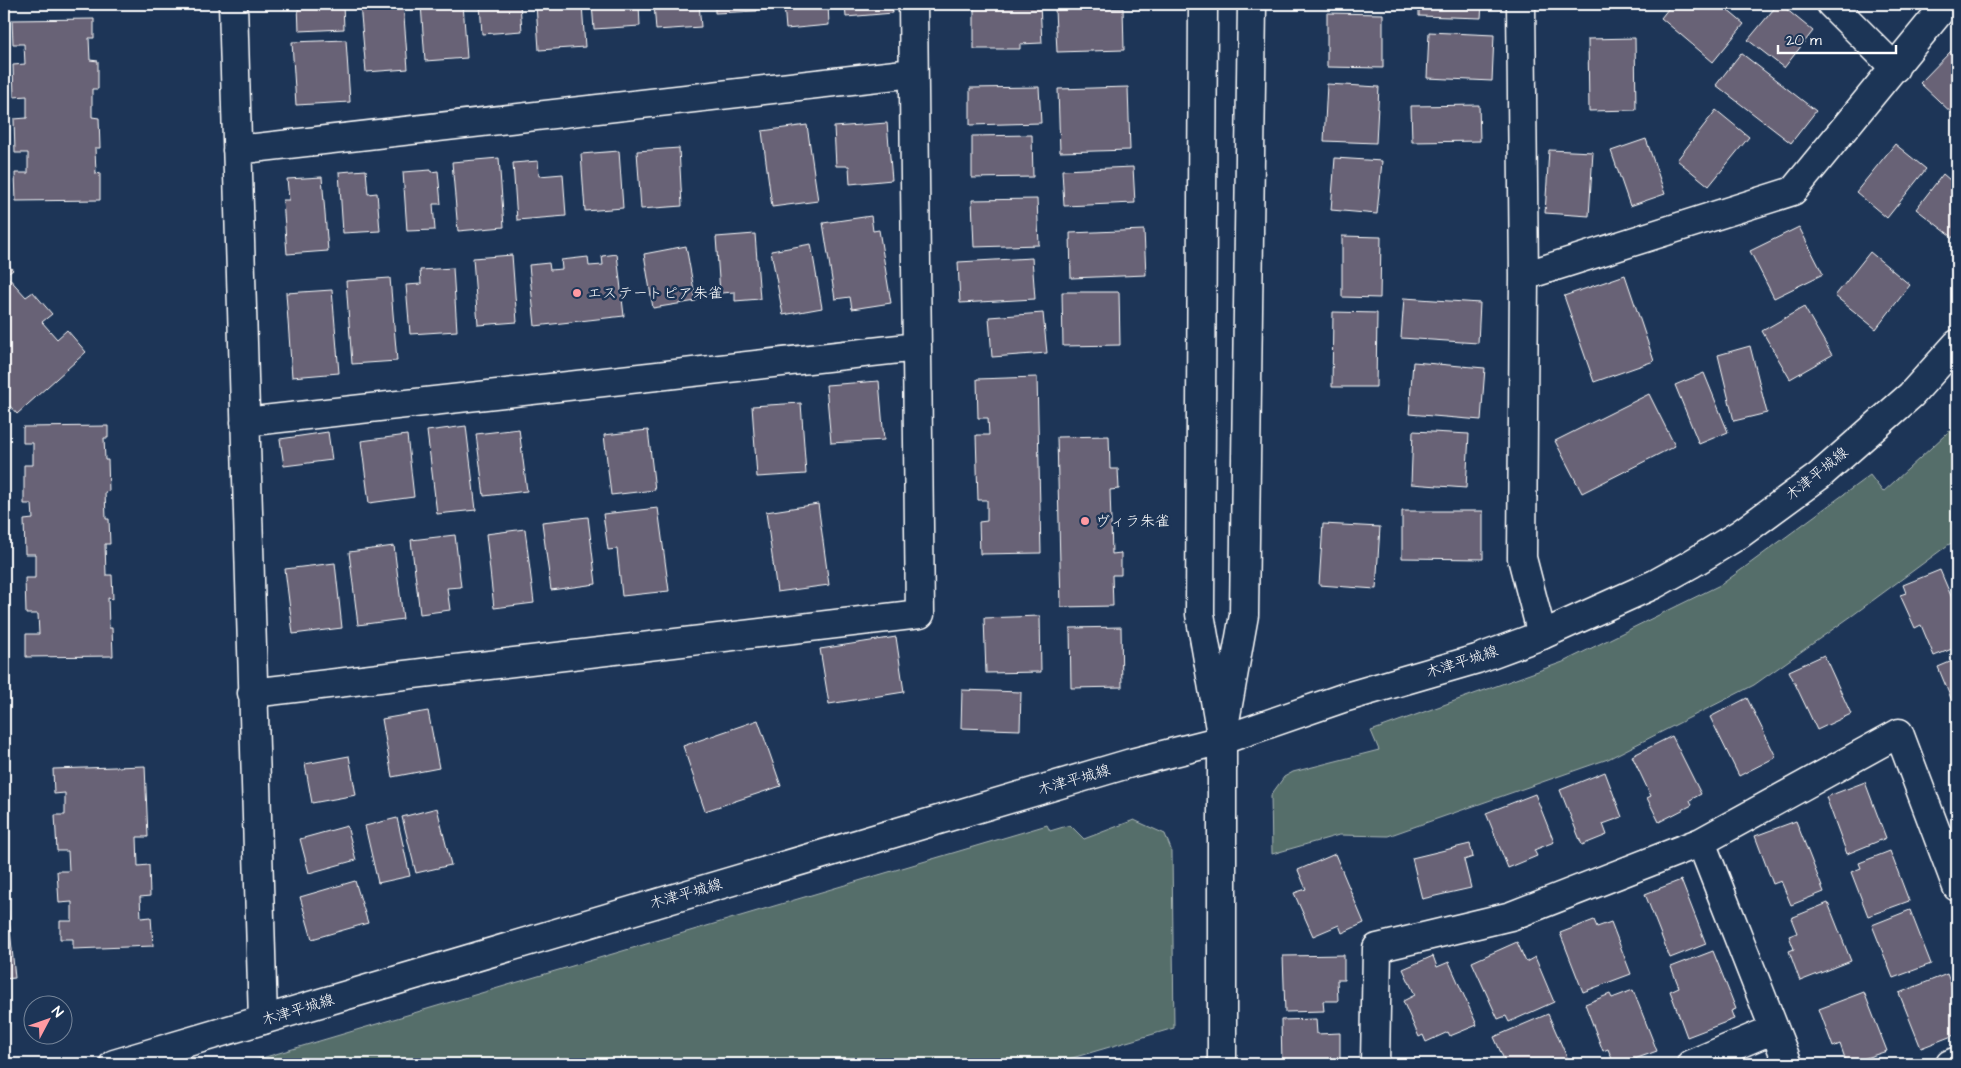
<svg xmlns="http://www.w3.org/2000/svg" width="1961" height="1068" font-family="'Architects Daughter','Klee One',sans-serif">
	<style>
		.green { fill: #556e6b; stroke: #aab6b5 }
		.building { fill: #676276; stroke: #fff }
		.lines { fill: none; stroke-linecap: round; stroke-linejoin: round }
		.minor-casing { stroke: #fff; stroke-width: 31 }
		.tertiary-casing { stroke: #fff; stroke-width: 31 }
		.secondary-casing { stroke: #fff; stroke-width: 31 }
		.minor { stroke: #1d3557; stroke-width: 28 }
		.tertiary { stroke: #1d3557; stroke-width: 28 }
		.secondary { stroke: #1d3557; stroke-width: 28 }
		.poi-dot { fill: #ff9aa2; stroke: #1d3557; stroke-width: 2 }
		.labels { text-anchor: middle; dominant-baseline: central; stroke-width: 5; stroke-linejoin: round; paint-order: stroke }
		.poi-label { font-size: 15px; fill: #fff; stroke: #1d3557; text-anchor: start }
		.street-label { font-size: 15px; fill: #fff; stroke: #1d3557 }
	</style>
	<rect width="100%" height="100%" fill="#1d3557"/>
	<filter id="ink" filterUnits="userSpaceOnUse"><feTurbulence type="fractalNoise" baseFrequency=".02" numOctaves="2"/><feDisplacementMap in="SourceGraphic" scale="10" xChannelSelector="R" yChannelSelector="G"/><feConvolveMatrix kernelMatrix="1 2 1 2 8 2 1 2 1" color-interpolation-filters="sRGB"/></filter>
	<g filter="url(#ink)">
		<path class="green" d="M1957,424V540L1948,545L1853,615L1754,685L1608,759L1388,836L1339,835L1272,854L1271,795L1284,777L1293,772L1379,750L1371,731L1563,662L1722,584L1870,475L1883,492Z
			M1134,820L1165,834L1172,852L1174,1028L1052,1064H242L1047,825L1050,831L1070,825L1084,839Z"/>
		<path class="building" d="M298,4H343L344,29L299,31Z
			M360,4H403L408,69L366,72Z
			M421,4H463L467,58L425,61Z
			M480,4H520L522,31L482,34Z
			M536,4H582L585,47L539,50Z
			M592,4H639L640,26L594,29Z
			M654,4H699L701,27L656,30Z
			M715,4H756L757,11L715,13Z
			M784,4H828L829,25L786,29Z
			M845,4H892L893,13L846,17Z
			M974,4H1040L1042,43L1020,44V49H974Z
			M1419,4H1482L1481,18L1419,16Z
			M1672,4H1720L1744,24L1713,62L1661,18Z
			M1778,4H1780L1813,31L1784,68L1748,40Z
			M1123,8L1124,50L1057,52L1055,10Z
			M1327,13L1383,14V68L1327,67Z
			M94,19V38H89L90,60L98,61V89H92V117L99,118L100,148H95L96,174L100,173V200L16,201L15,173H28V153H15L14,119L27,118V96L14,97L13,65L25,64L24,44H13L12,20Z
			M1429,32L1494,35L1492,81L1427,78Z
			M1635,38L1636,110L1589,111L1588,39Z
			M346,40L350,102L296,105L292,42Z
			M1952,50L1957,54V118L1920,83Z
			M1741,53L1816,111L1791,143L1716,85Z
			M1327,84L1379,87L1376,143L1324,141Z
			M1039,87L1041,123L970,125V88Z
			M1128,87L1130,150L1060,152L1058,89Z
			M1479,105L1480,141L1412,142L1411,106Z
			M1716,110L1749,137L1709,186L1677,160Z
			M887,123L892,180L850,184L849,166H836L834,127Z
			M807,125L818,201L772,207L762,131Z
			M1032,135L1033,177L972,178V136Z
			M1646,139L1665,194L1630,206L1611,151Z
			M1895,144L1926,169L1887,218L1856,192Z
			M679,148L682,206L641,209L637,151Z
			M1549,150L1593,152L1589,216L1545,213Z
			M619,151L623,208L585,211L581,154Z
			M499,158L504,227L458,231L452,162Z
			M1335,158L1382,161L1377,214L1331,210Z
			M538,161L539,176L563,174L566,216L517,220L513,163Z
			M1133,167L1135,203L1064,206L1062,170Z
			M366,170L368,194L377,193L380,231L343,233L339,172Z
			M431,170V172L438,171L441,204H433L435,230L407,231L403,172Z
			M1943,174L1957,186V236L1955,239L1916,209Z
			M322,177L328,251L287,254L283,200H289L287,179Z
			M1037,199L1039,245L974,247L972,200Z
			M871,216L873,231L879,230L891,303L852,309L850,297L835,299L823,223Z
			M1799,227L1823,274L1774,298L1750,251Z
			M1144,230L1146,275L1071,278L1070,233Z
			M755,234L760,299L735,301V292L720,293L716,237Z
			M1342,236L1381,237L1380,298L1342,297Z
			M811,244L822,308L783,315L771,251Z
			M686,246L696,301L653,308L644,254Z
			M1870,252L1910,285L1876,329L1835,296Z
			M617,254L624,316L535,326L529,265L549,263L550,270L562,269L561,260L588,257L589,266L603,265L602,256Z
			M512,255L517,322L478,325L473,258Z
			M1032,258L1035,299L960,303L958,262Z
			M4,260L13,270L6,275L26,297L33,292L52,314L42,322L57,339L67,330L86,352L17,414L4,399V390L9,386L4,380Z
			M453,268L457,331L410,334L406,285L421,284L420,270Z
			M1625,275L1654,361L1594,382L1564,296Z
			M390,278L397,361L352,364L346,281Z
			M332,290L339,373L292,377L286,293Z
			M1062,292H1119L1120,345L1063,346Z
			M1404,298L1480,303L1478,343L1401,338Z
			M1804,307L1832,355L1790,379L1762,331Z
			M1333,312L1377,313L1376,387H1332Z
			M1043,313L1047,353L992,357L989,317Z
			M1750,346L1767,413L1734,421L1718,355Z
			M1413,362L1485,368L1481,420L1409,414Z
			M1704,373L1728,432L1699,444L1675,385Z
			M1037,377L1041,553L980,554L979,522L987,521V500H978L976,435H989L988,418H978L977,379Z
			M879,381L884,440L831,443L826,385Z
			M1649,394L1675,446L1582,493L1555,441Z
			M801,403L806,474L757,477L752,406Z
			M108,426V438H104L105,460H108L109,491L105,492L106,519H109L110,544H105L106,575H112L113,599L108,598L109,628H112L113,656L26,657V634H39L38,614H26L25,578H35V554H25L24,520L33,519L32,504H24V465H33V443H23V427Z
			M466,426L476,510L437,514L427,431Z
			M519,429L527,491L484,496L476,434Z
			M648,430L655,490L611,495L604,435Z
			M1413,431L1469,434L1466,488L1411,484Z
			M328,432L332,460L284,466L280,439Z
			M407,435L414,497L369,503L361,441Z
			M1109,436L1110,469H1118L1119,489L1110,490L1112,554L1121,553V575H1112L1113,606L1061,607L1057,437Z
			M818,504L829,585L777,592L766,512Z
			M658,508L669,591L622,596L617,549L608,550L603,514Z
			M1402,511H1483V559L1402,558Z
			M588,517L596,584L551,590L542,522Z
			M1323,524L1380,527L1376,589L1319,585Z
			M525,529L534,603L494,608L486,534Z
			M455,535L461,587L447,588L450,610L420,614L411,540Z
			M394,546L403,619L358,625L349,552Z
			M335,563L342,628L293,634L285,569Z
			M1940,570L1957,610V647L1934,656L1921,625L1915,628L1900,595L1906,593L1903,585Z
			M1040,616L1041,672L986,673L984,618Z
			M1121,627L1122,687L1071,688L1070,628Z
			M896,637L904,692L829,704L820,649Z
			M1824,655L1851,714L1817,730L1789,671Z
			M1957,659V713L1938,667Z
			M962,690L1021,692L1020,730L961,728Z
			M1747,698L1776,757L1739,776L1710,717Z
			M428,711L439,768L392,777L382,719Z
			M758,720L781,786L705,811L683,746Z
			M1672,736L1701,794L1690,800L1692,805L1659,822L1647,798L1651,796L1632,756Z
			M349,756L356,795L312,803L305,764Z
			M145,766L148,837H137L138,866L149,865L150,896L140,897L141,918L151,917L153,946L73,949V939H60V921H72V902L59,903L57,871H69L68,851H57L55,815H65V793L54,794L53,769Z
			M1605,772L1622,817L1603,824L1607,835L1582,845L1560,790Z
			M1865,782L1886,838L1847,854L1826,797Z
			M1535,794L1554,842L1534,850L1537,856L1508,868L1486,813Z
			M437,808L451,865L416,873L402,817Z
			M397,818L410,876L378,883L365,826Z
			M1796,821L1824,892L1791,905L1781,881L1773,884L1755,836Z
			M347,826L356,860L309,873L300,839Z
			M1470,844L1473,857L1464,860L1471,888L1422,899L1412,858Z
			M1890,851L1909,901L1868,916L1851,872L1861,868L1859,863Z
			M1335,854L1364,923L1342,933L1339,925L1313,936L1294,893L1306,889L1298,870Z
			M1681,880L1706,944L1670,958L1645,894Z
			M355,881L368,923L312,939L300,897Z
			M1828,903L1851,961L1800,981L1789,951L1794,949L1789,936L1797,933L1791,918Z
			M4,910H8L15,978L4,979Z
			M1910,910L1931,964L1893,978L1872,925Z
			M1594,920L1597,927L1611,922L1631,974L1583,992L1560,933Z
			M1517,942L1526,962L1535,957L1554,1002L1509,1022L1506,1016L1498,1019L1472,962Z
			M1713,951L1736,1009L1731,1011L1734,1019L1687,1037L1670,991L1679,987L1671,967Z
			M1344,955V980H1337L1338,1001H1323L1324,1011L1285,1012L1283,956Z
			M1433,956L1437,967L1449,962L1477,1025L1450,1036L1448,1032L1426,1042L1423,1035L1419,1037L1403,1001L1415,995L1403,969Z
			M1947,974L1957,1000V1034L1921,1048L1899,993Z
			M1633,990L1657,1051L1621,1064H1614L1608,1049L1603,1051L1585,1004L1610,994L1612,998Z
			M1864,992L1887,1051L1847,1064L1840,1044L1833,1047L1819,1009Z
			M1548,1014L1570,1064H1506L1494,1037Z
			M1316,1019L1317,1034L1340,1033V1064H1282L1281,1020Z
			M1467,1058L1470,1064H1453Z"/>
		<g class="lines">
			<defs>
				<path id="minor" d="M233,4L263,1020
					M1521,4L1524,276L1522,558L1542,635
					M1831,4L1895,68
					M237,150L913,73
					M1524,276L1793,191L1946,4
					M245,422L917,347
					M252,693L920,614L913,4
					M1701,842L1788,1064
					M1375,1064L1377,948L1511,916L1701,842L1899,733L1957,887
					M1691,1064L1774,1029
					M1950,1064L1957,1061"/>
				<path id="tertiary" d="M1203,4L1200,614L1222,740V1064
					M1225,721L1244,615L1252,4"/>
				<path id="secondary" d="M114,1064L1131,763L1222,740L1343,698L1477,659L1542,635L1655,584L1691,564L1740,534L1819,476L1911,395L1957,344"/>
			</defs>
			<use href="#minor" class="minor-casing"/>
			<use href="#tertiary" class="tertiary-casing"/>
			<use href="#secondary" class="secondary-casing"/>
			<use href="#minor" class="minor"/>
			<use href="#tertiary" class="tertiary"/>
			<use href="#secondary" class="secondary"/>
		</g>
	</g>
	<g class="poi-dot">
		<circle cx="577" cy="293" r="5"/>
		<circle cx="1085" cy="521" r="5"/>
	</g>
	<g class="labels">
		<g class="poi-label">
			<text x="587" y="293">エステートピア朱雀</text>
			<text x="1095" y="521">ヴィラ朱雀</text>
		</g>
		<g class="street-label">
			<text transform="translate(1817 474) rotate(-39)">木津平城線</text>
			<text transform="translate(1462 662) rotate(-18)">木津平城線</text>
			<text transform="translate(1074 780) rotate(-16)">木津平城線</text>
			<text transform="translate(686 894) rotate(-16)">木津平城線</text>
			<text transform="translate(298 1010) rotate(-17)">木津平城線</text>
		</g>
	</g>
	<rect width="1961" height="1068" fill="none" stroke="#1d3557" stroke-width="20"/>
	<rect x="10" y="10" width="1941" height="1048" fill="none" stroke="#fff" stroke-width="2" filter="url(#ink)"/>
	<g transform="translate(48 1020) rotate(49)"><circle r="24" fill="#1d3557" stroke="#77869a"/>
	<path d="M0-4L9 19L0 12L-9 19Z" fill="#ff9aa2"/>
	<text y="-8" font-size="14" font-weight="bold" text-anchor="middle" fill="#ffffff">N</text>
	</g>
	<path d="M1778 45v8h118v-8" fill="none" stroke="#ffffff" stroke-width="2.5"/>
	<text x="1786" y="45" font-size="15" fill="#ffffff" stroke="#1d3557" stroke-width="4" paint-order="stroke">20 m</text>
</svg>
